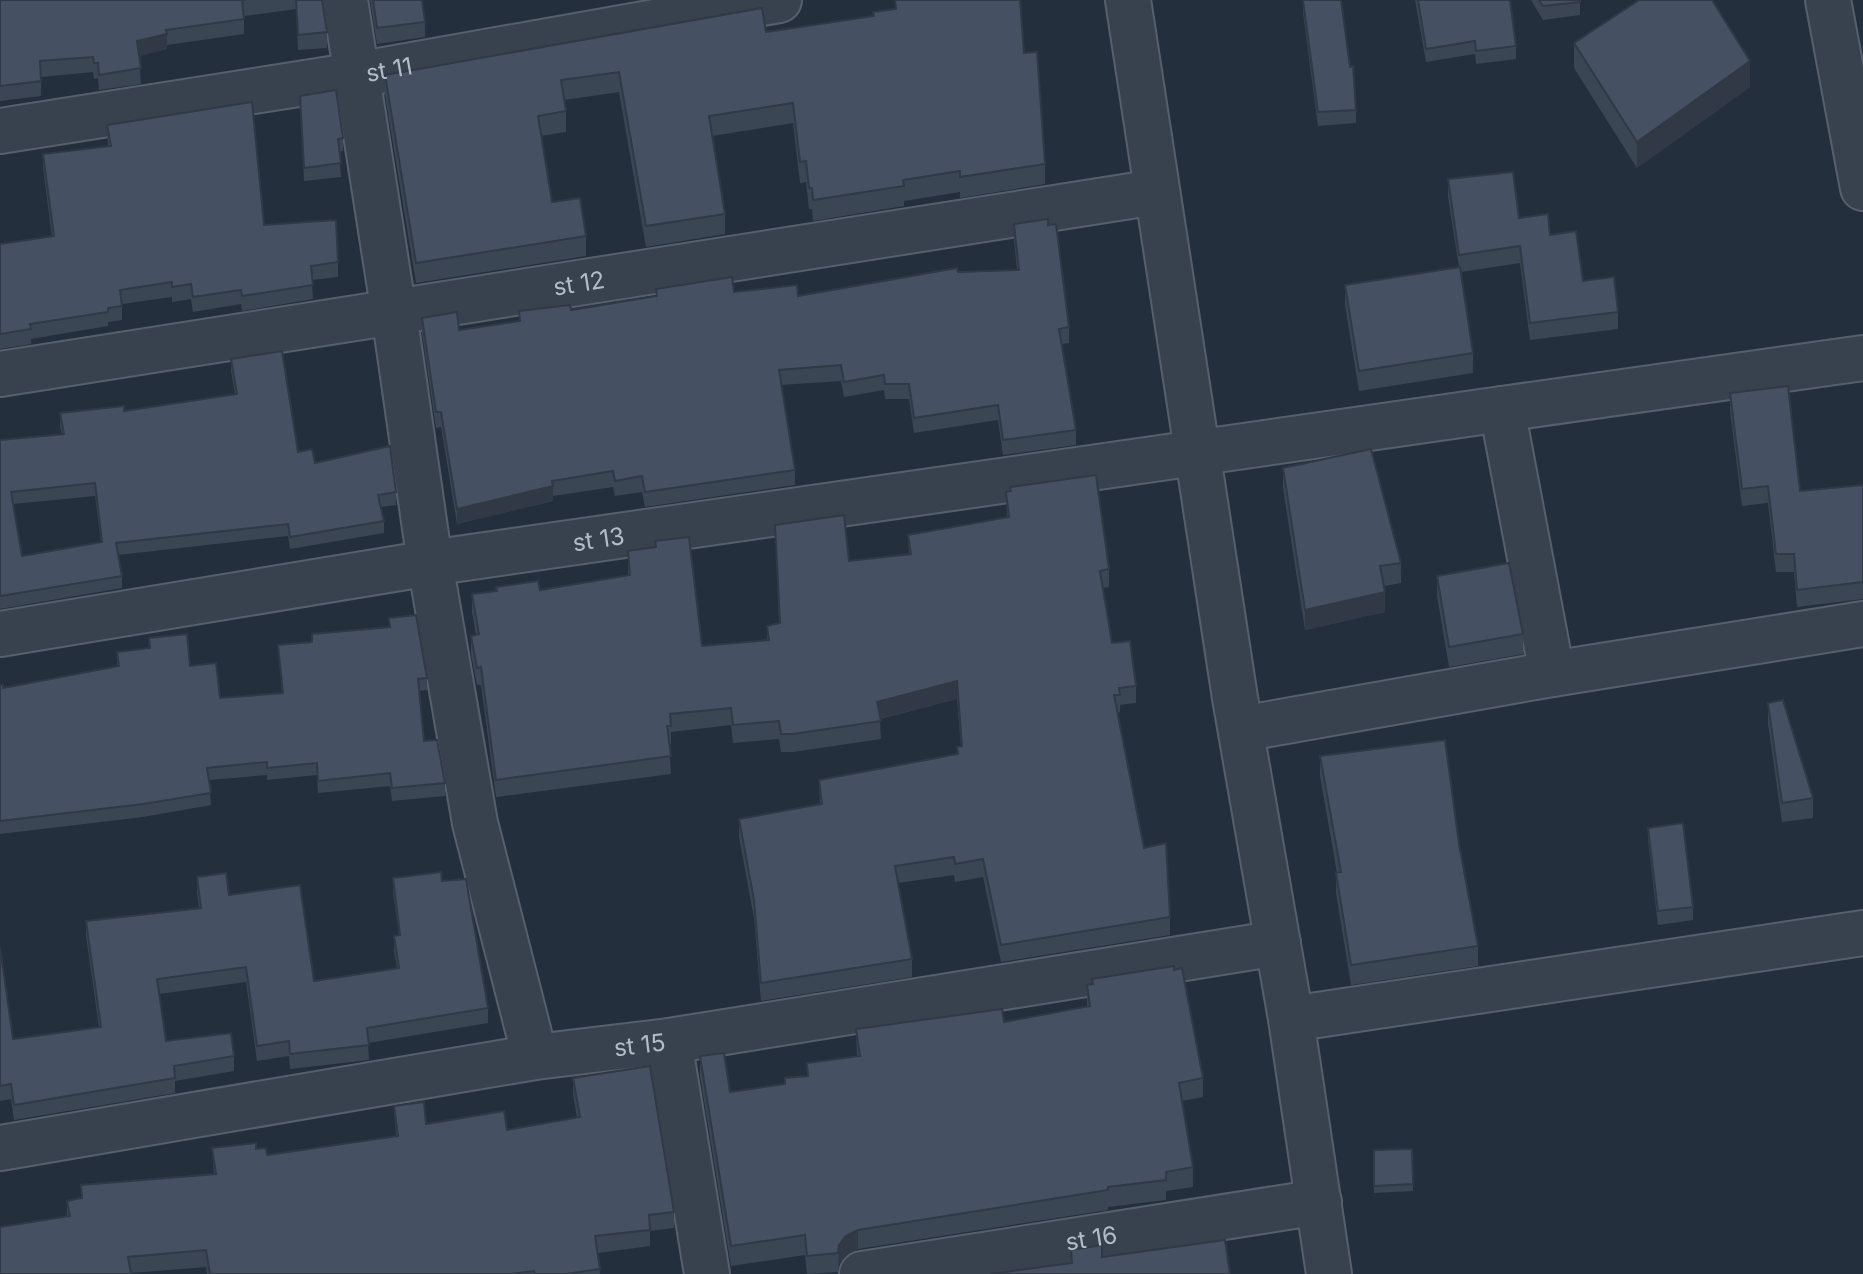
<svg xmlns="http://www.w3.org/2000/svg" width="1863" height="1274" font-family="Inter,sans-serif">
	<style>
		.lines { fill: none; stroke-linecap: round; stroke-linejoin: round }
		.minor-casing { stroke: #565f6c; stroke-width: 48 }
		.minor { stroke: #38414e; stroke-width: 44 }
		.wall { fill: #3b4654; fill-rule: evenodd }
		.shaded-wall { fill: #303945 }
		.building { fill: #455162; stroke: #303945; stroke-width: 2; fill-rule: evenodd }
		.labels { text-anchor: middle; dominant-baseline: central; stroke-width: 6; stroke-linejoin: round; paint-order: stroke }
		.street-label { font-size: 24px; fill: #b4bcc9; stroke: #1d2633 }
	</style>
	<rect width="100%" height="100%" fill="#242f3e"/>
	<g class="lines">
		<defs>
			<g id="minor">
				<path d="M345,0L394,313L430,563L475,823L535,1057"/>
				<path d="M1128,0L1235,698L1291,1019L1329,1274"/>
				<path d="M1828,0L1863,188"/>
				<path id="s1" d="M0,131L356,75L779,0"/>
				<path id="s2" d="M0,374L1156,192"/>
				<path d="M1502,409L1863,358"/>
				<path id="s3" d="M0,634L430,563L1502,409L1552,674"/>
				<path d="M1241,729L1552,674L1863,624"/>
				<path d="M1291,1019L1863,933"/>
				<path d="M669,1041L707,1274"/>
				<path id="s4" d="M0,1148L535,1057L669,1041L1278,943"/>
				<path id="s5" d="M862,1274L1319,1202"/>
			</g>
		</defs>
		<use href="#minor" class="minor-casing"/>
		<use href="#minor" class="minor"/>
	</g>
	<path class="wall" d="M0,0H322L327,32V48L298,50L296,9L244,16V34L167,45V49L139,56L141,84L99,90L98,78L94,79L93,72L41,77V96L0,101Z
		M370,0H422L425,22V37L377,44Z
		M895,0L1024,53L1045,164V184L960,198V192L904,201V206L813,221L812,209H809L806,182L800,183L793,123L712,136L725,214V234L646,247L619,92L564,100L566,111V132L541,136L552,202L586,236V256L416,283L385,95V75L766,32L873,16L895,9Z
		M1303,0L1356,110V123L1318,126L1303,13Z
		M1415,0H1510L1516,46V59L1476,64L1475,54L1426,62Z
		M1531,0H1580V15L1543,20Z
		M1574,43L1750,87L1637,168L1574,68Z
		M300,96L343,138V151L339,152L341,177L304,181Z
		M107,125L264,225L338,262V277L312,280L313,299L242,311L241,304L193,312L191,299L172,302V297L122,304V320L108,322V326L31,339V344L0,349V244L52,237L43,168V154L108,146Z
		M1448,179L1550,235L1583,281L1618,312V329L1530,340L1520,263L1461,272L1473,353V373L1359,391L1345,305V285L1459,267L1448,197Z
		M1014,224L1048,225L1069,327V343L1062,344L1076,430V445L1003,455L998,420L914,433L909,399H885L884,390L844,397L841,381L781,385L795,470V485L645,507L642,492L615,496L613,487L553,496V501L457,524L441,427L436,428L422,333V318L459,330L519,321V311L571,310L656,296V289L798,296L958,272L1017,270L1014,240Z
		M231,359L298,452L315,463L396,492V505L381,507L384,521V533L290,549L288,536L118,555L122,576V588L0,609V440L62,434L60,426V413L124,411L235,394L231,371ZM95,496L101,543L22,556L13,504Z
		M1730,393L1800,491L1863,485V599L1797,607L1794,572H1776L1768,503L1742,506L1730,411Z
		M1283,468L1401,563V583L1384,586L1385,612L1305,630L1283,488Z
		M1006,492L1109,569V587L1103,588L1112,643L1136,686V703L1120,705V712L1118,713L1144,848L1170,917V935L1001,962L983,877L955,882L954,875L898,883L912,959V977L761,1001L754,918L739,837V819L820,804L819,780L957,754V747H961L957,699L880,719L881,739L793,752H781L779,739L733,743L731,725L671,732V744H669L671,774L496,797L481,685H477L471,654V636L476,635L472,612V594L540,590L628,576V551L655,548V541L702,646L767,640V626L779,623L775,525L849,561L909,555L908,535L1007,518Z
		M1437,576L1523,634V654L1449,667L1437,596Z
		M389,618L427,678V690L419,691L424,741L445,783V796L392,801L390,786L318,793L317,775L267,780V775L209,780L211,805L143,817L0,834V685L3,688L117,667V652L149,649V638L190,666L220,698L282,693L278,645L312,642V634L389,627Z
		M1768,703L1813,798V818L1782,822L1768,723Z
		M1320,756L1459,844L1478,946V966L1351,985L1336,893V873H1337L1320,776Z
		M1648,828L1693,907V920L1658,925L1648,841Z
		M197,877L229,895L314,981L397,968L394,951V936L399,935L393,893V878L442,881L488,1008V1023L368,1043L369,1060L290,1069L289,1056L257,1061L246,982L159,994L166,1041L234,1056V1071L175,1081V1093L14,1120L11,1099L0,1101V947L13,1039L99,1027L86,936V921L199,908L197,892Z
		M1174,970L1203,1078V1097L1182,1101L1193,1167V1187L1166,1191V1200L1108,1207V1210L858,1249L846,1255L839,1264L838,1272L807,1274L805,1255L731,1266L700,1076V1056L730,1092L785,1084V1078L807,1076V1063L857,1057L856,1029L1004,1022L1087,1006V985H1092V979Z
		M573,1078L674,1212V1228L650,1231V1246L598,1253L600,1274H207L206,1267L131,1273L67,1217V1201L81,1198V1185L214,1174L212,1148L256,1149L267,1155L396,1136L394,1106L426,1124L507,1130L577,1118L573,1094Z
		M1374,1150L1413,1184V1191L1374,1193Z"/>
	<path class="shaded-wall" d="M167,34V49L137,57V41Z
		M1750,61V87L1637,168V142Z
		M553,486V501L457,524V509Z
		M1385,592V612L1305,630V610Z
		M957,681V699L877,719V702Z
		M858,1230V1249L846,1255L839,1264L838,1272L839,1245L846,1236Z"/>
	<path class="building" d="M0,0H246H242L244,19L166,30L167,34L137,41L141,68L99,75L98,63H94L93,57L40,61L41,81L0,86Z
		M296,0H322L327,32L298,35Z
		M373,0H422L425,22L377,28Z
		M895,0H1020L1024,53L1037,52L1045,164L960,177V171L903,180L904,186L813,200L812,188H809L806,161L800,162L793,103L709,116L725,214L646,226L619,72L561,80L566,111L538,116L552,202L580,198L586,236L416,263L385,75L762,8L766,32L874,16L873,12L896,9Z
		M1303,0H1341L1350,67L1353,66L1356,110L1318,112Z
		M1418,0H1510L1516,46L1476,51L1475,41L1426,49Z
		M1539,0H1580V2L1543,6Z
		M1639,0H1712L1750,61L1637,142L1574,43Z
		M336,90L343,138L338,139L341,163L304,168L300,96Z
		M252,102L264,225L336,220L338,262L311,266L313,285L242,296L241,290L193,297L191,284L172,287V282L120,290L122,306L108,308V312L30,324L31,329L0,334V244L54,236L43,154L111,146L107,125Z
		M1513,172L1519,218L1548,214L1550,235L1576,231L1583,281L1614,277L1618,312L1530,323L1520,246L1459,255L1448,179Z
		M1048,219V225L1056,224L1069,327L1059,329L1076,430L1003,440L998,405L914,418L909,384H885L884,375L844,382L841,365L779,370L795,470L645,492L642,476L615,481L613,471L552,481L553,486L457,509L441,412H436L422,318L457,312L459,330L520,321L519,311L570,305L571,310L657,296L656,289L732,277L734,292L797,285L798,296L957,268L958,272L1019,270L1014,224Z
		M1460,267L1473,353L1359,371L1345,285Z
		M282,351L298,452L312,449L315,463L390,446L396,492L378,495L384,521L290,537L288,524L116,543L122,576L0,596V440L64,434L60,413L124,406V411L237,394L231,359ZM95,483L102,542L22,556L11,492Z
		M1788,386L1800,491L1863,485V582L1797,590L1794,554H1776L1768,486L1742,489L1730,393Z
		M1371,449L1401,563L1380,566L1385,592L1305,610L1283,468Z
		M1096,475L1109,569L1100,571L1112,643L1130,641L1136,686L1119,688L1120,695H1114L1144,848L1166,843L1170,917L1001,945L983,859L955,864L954,857L895,866L912,959L761,983L754,900L739,819L822,804L819,780L958,754L957,747L962,746L957,681L877,702L881,721L793,734H781L779,721L733,725L731,708L670,714L671,726H667L671,756L496,780L481,667L477,668L471,636L479,634L472,594L497,591L496,587L538,581L540,590L630,575L628,551L656,547L655,541L689,537L702,646L769,640L767,626L780,623L775,525L844,515L849,561L911,554L908,535L1009,517L1006,492L1011,491L1010,487Z
		M1509,563L1523,634L1449,647L1437,576Z
		M416,615L427,678L418,679L424,741L437,740L445,783L392,788L390,773L318,781L317,763L267,768V762L207,768L211,793L143,804L0,821V685H3V688L119,666L117,652L150,648L149,638L187,634L190,666L216,663L220,698L283,693L278,645L312,642V634L390,627L389,618Z
		M1783,700L1813,798L1782,803L1768,703Z
		M1445,740L1459,844L1478,946L1351,965L1336,873L1341,872L1320,756Z
		M1683,823L1693,907L1658,911L1648,828Z
		M441,872L442,881L466,879L488,1008L367,1028L369,1045L290,1054L289,1041L257,1046L246,967L157,979L166,1041L231,1033L234,1056L174,1066L175,1078L14,1105L11,1084L0,1086V947L13,1039L101,1027L86,921L201,908L197,877L226,873L229,895L300,885L314,981L399,968L394,936L400,935L393,878Z
		M1174,966V970L1182,968L1203,1078L1179,1083L1193,1167L1166,1172V1180L1108,1187V1190L858,1230L846,1236L839,1245L838,1253L807,1256L805,1235L731,1246L700,1056L724,1053L730,1092L785,1084V1078L808,1076L807,1063L860,1056L856,1029L1002,1009L1004,1022L1090,1006L1087,985L1093,984L1092,979Z
		M650,1066L674,1212L649,1215L650,1230L595,1236L600,1269L566,1274H535L534,1271L511,1274H210L206,1250L128,1257L131,1274H0V1227L70,1216L67,1201L82,1198L81,1185L216,1174L212,1148L256,1143V1149L266,1148L267,1155L398,1136L394,1106L424,1102L426,1124L504,1111L507,1130L580,1117L573,1078Z
		M1412,1149L1413,1184L1374,1186V1150Z
		M1225,1240L1230,1274H990L1072,1263L1071,1250L1102,1245V1257Z"/>
	<g class="labels">
		<g class="street-label">
			<text stroke="none"><textPath href="#s1" startOffset="394">st 11</textPath></text>
			<text stroke="none"><textPath href="#s2" startOffset="586">st 12</textPath></text>
			<text stroke="none"><textPath href="#s3" startOffset="606">st 13</textPath></text>
			<text stroke="none"><textPath href="#s4" startOffset="648">st 15</textPath></text>
			<text stroke="none"><textPath href="#s5" startOffset="232">st 16</textPath></text>
		</g>
	</g>
</svg>
